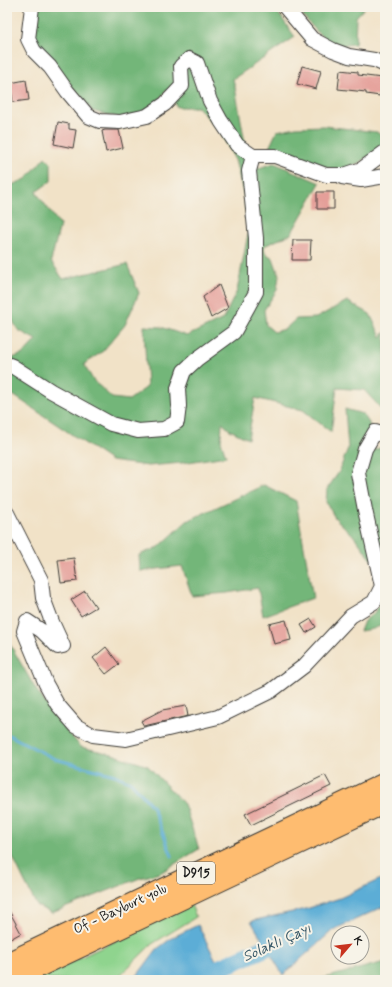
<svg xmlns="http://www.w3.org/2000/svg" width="392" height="987" font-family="Mynerve,sans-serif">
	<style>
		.green { fill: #8fd48e; stroke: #567855 }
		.forest { fill: #73b679; stroke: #48694a }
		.water { fill: #5badd6; stroke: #3c6479 }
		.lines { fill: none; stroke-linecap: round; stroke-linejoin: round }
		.stream { stroke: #5badd6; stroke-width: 3 }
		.river { stroke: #5badd6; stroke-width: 18 }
		.building { fill: #e59f99 }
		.minor-casing { stroke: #3c3a36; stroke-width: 16 }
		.highway-casing { stroke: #3c3a36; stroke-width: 22 }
		.minor { stroke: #fff; stroke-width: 14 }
		.highway { stroke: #febc70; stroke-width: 20 }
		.labels { text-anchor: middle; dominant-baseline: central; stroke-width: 4; stroke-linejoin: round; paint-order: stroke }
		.shield { fill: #f7f3e8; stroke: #5e5c59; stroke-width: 1 }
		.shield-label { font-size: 13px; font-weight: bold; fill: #1c1c1c }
		.street-label { font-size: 14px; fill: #1c1c1c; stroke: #f7f3e8 }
		.water-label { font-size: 15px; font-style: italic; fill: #355666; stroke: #f7f3e8 }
	</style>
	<rect width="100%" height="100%" fill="#f7f3e8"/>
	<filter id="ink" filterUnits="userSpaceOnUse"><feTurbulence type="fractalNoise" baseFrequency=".025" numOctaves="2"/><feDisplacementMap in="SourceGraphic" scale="8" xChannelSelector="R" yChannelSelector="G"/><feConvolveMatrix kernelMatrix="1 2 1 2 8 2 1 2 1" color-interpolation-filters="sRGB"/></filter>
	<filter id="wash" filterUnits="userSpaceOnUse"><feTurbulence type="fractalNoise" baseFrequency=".012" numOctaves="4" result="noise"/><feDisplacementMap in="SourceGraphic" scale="16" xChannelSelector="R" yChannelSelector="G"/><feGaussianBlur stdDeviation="0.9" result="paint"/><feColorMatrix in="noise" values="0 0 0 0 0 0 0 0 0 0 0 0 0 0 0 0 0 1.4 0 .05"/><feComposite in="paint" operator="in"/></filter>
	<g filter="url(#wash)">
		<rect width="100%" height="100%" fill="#f1e2c7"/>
		<path class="green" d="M191,905L196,917L152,944L115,980H33Z"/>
		<path class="forest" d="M38,7H274L295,37L233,79L235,87L250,171L274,163L320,183L291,234L264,246L265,253L273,258L279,275L277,290L264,310L266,325L274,332L285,329L296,319L316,318L347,301L370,314L381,337L385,332V413L364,390L337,388L331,432L303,410L255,398L248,439L230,430L222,423L221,441L226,456L182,463L148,466L111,461L7,391V360L23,354L36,340L18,330L7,311V187L26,179L45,157L51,163V181L36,192L60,225L51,261L63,279L127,264L139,293L125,325L102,352L84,364L93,380L112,398L129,400L147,387L144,326L161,327L187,336L223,319L237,291L248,234L244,196L235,160L220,132L198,107H177L167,90L150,111L120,118L92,111L33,41Z
			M301,7H365L356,17L355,44L337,46L320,35L303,16Z
			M324,126L377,132L385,139V146L352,167L335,170L292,158L268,150L277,131L296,127Z
			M345,409L363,414L369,423L374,450L385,446V577L353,535L335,518L326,502L327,489L339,472L348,448Z
			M264,485L296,501L313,598L263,616L258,588L227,593L192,596L182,566L140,571L139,555L159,547L187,521Z
			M385,598V624L373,629L360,631L364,621L373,614Z
			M7,639L35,688L58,721L81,747L112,754L148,766L184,804L199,849L160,873L140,878L52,913L37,906L24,881L7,845Z
			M385,962V980H316Z"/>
		<path class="water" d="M385,877V906L333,930L283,975L251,921L306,909L340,898Z
			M198,925L226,980H132L136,977L157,949L173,937Z"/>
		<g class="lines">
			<path class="stream" d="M385,470V481
				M7,734L55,759L115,775L131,782L152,806L172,856"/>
			<path class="river" d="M192,980L288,938"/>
		</g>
		<g id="blocks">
			<path class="building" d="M302,66L321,71L316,89L297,84Z
				M340,70L358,72V75L382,78L380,96L366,94V92L338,89Z
				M26,80L29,100L13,102L10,83Z
				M58,122L69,124V129L76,130L73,148L54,144Z
				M105,130H119L123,148L106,152L102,131Z
				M317,192H334V209H317Z
				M293,240H311L310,260H292Z
				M219,285L228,308L211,318L203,297Z
				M74,558L77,581L61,583L58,560Z
				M85,591L96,607L81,616L71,600Z
				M311,619L316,627L306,633L301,625Z
				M286,620L291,640L274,644L269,624Z
				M106,647L119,664L106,674L93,658Z
				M186,706L188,716L144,726L141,721L162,710Z
				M325,775L331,786L251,825L245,814Z
				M7,907L21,933L7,941Z"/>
		</g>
	</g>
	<g filter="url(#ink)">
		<use href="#blocks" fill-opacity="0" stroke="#3c3a36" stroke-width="1"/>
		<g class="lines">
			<defs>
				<path id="minor" d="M32,7L28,39L34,51L50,67L67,91L88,116L100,121L120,122L147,116L165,104L182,86L181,66L189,59L197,63L210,101L221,121L237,145L253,156H275L326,175H344L362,169L385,152
					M285,7L312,39L333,50L349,56L374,60L385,65
					M342,177L361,180L385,176
					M7,364L12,366L51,391L111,424L138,431L164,429L177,422L179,406L178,388L184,371L197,359L234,332L256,292V238L249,171L253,156
					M7,513L41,580L43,598L52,622L63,646L58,647L42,631L27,621L24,631L46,684L57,704L76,726L93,735L126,739L218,717L271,691L304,666L351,616L374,602L382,586L365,510L358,473L365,449L375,432L385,435"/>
				<path id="highway" d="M7,963L385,783
					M11,980L385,803"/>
			</defs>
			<use href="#minor" class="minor-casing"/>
			<use href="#highway" class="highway-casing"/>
			<use href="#minor" class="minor"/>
			<use href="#highway" class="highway"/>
		</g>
	</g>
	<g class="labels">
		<rect class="shield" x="177" y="862" width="38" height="22" rx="3"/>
		<g class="shield-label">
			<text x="196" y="873">D915</text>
		</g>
		<g class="street-label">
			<text transform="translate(120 909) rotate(-25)">Of - Bayburt yolu</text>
		</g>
		<g class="water-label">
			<text transform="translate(277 943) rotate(-24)">Solaklı Çayı</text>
		</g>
	</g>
	<rect width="392" height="987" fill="none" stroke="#f7f3e8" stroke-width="24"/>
	<g transform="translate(350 945) rotate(62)"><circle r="19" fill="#f7f3e8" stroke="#9f9d96"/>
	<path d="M0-3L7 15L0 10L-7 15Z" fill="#c8321e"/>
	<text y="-6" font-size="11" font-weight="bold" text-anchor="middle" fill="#1c1c1c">K</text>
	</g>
</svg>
